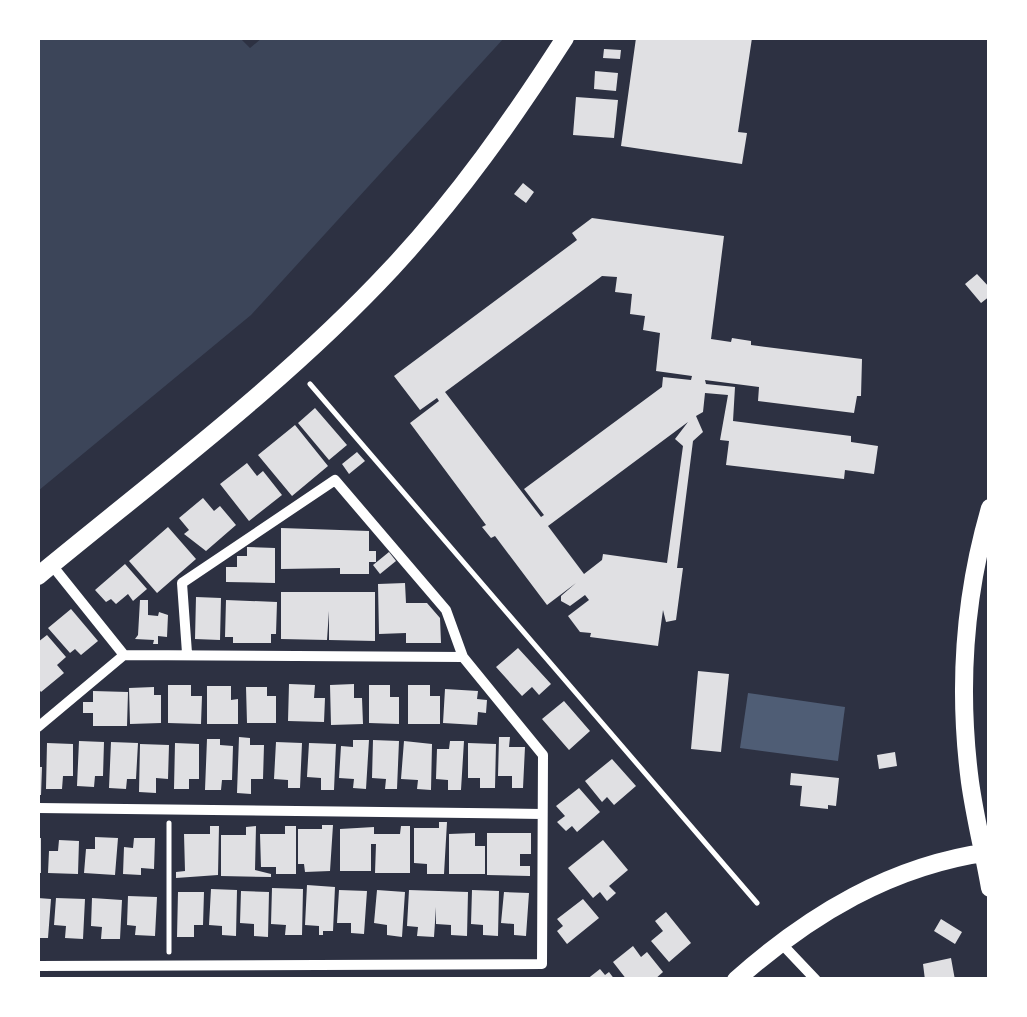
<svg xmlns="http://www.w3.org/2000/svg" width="1027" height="1017" font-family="'Fira Sans Condensed',sans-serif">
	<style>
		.green { fill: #3c4559 }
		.water { fill: #4f5d75 }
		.building { fill: #e0e0e3; fill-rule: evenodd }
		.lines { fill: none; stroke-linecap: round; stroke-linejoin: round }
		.path { stroke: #fff; stroke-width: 5 }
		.minor { stroke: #fff; stroke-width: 10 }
		.tertiary { stroke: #fff; stroke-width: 18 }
	</style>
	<rect width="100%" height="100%" fill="#2d3142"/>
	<path class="green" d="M38,38H240L250,48L262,38H504L251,315L38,491Z"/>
	<path class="water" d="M748,693L845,707L838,761L740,748Z"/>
	<path class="building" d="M636,38H752L738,132L747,133L742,164L621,146Z
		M604,49L621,50L620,59L603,58Z
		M595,71L618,73L616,91L594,89Z
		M576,97L618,100L614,138L573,135Z
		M523,183L534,192L526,203L514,194Z
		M592,218L724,236L711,339L731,342L732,338L751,341V345L862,359L861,396H857L854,413L758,401L759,387L705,380L706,384L735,387L733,421L851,436V442L878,446L874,474L845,470L844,479L726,465L729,441L720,440L728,395L705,393L703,412L696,416L703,432L693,441L677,568H683L676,620L666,622L663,610L658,646L590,637L591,633L580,632L568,616L589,600L585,595L570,606L561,601V596L576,583L547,605L495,536L491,538L482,527L486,525L410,423L439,401L437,398L420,410L394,376L577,240L572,233ZM602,276L617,277L615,292L632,294L630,314L645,316L643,330L660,333L656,371L692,376L691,380L663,377L662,387L524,489L544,515L541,517L445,392ZM688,422L675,439L683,446L667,563L603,554L602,560L584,574L548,526Z
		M977,274L990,288V296L981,303L965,284Z
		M315,408L347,445L329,460L298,423Z
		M295,425L328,466L292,496L258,455Z
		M357,452L365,461L349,474L342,464Z
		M247,463L257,476L263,471L282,495L249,521L220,484Z
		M203,498L214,511L220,506L236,525L206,551L184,534L189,530L179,518Z
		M168,527L196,559L157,593L129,561Z
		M281,528L369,531V551H376V562H369V574H340V568L281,569Z
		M247,547L275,548V583L226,582V567H237V556H247Z
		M389,552L396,561L380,574L373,565Z
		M125,564L147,589L133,601L128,594L116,604L111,599L106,602L95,590Z
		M405,583L406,603H427L440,618L441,643H406V633L379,634L378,584Z
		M281,592H375V641L329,640V611L327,640L281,639Z
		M196,597L221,598L220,640L195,639Z
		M140,600H148V615L158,616L159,612L168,615L167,637L158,636V644H153L154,640L135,639L138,635Z
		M226,600L277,602L276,634H271V643H233V637H225Z
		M71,609L98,641L81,655L75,649L70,653L48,628Z
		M47,635L66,657L57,665L64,673L41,692L38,688V642Z
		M518,648L551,684L539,695L532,687L522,696L496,667Z
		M698,671L729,674L721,752L691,749Z
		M289,684L315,685L314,698H325L324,722L288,721Z
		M354,684V698H362L363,724L331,725L330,685Z
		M168,685H191V696H202L201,724L168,723Z
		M369,685H390V697H399V724L369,723Z
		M408,685H430V696H440V724H408Z
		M207,686H231V700L238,699V724H207Z
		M154,687V695H161V723L130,724L129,688Z
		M246,687H267V696H276V723H247Z
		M445,689L478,691L477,699L487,700L486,713L478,712L477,725L443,723Z
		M93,691L128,692L127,726H93V713H83V702H93Z
		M564,701L590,731L569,750L542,719Z
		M239,737L250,738V745H264L263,779H251V794L237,793Z
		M499,737H510L509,747H525L523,788H512V776H498Z
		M207,739H220V745L233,746L232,780H222L221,790H205Z
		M353,740H369L366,789L353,788L354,779L339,778L341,746L353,747Z
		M373,740L399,741L397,789H385L386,779L372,778Z
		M79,741L104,742L103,776H95L94,787L77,786Z
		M404,741L432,744L431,790L417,789L418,780L401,779Z
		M450,741H464L461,790H448V780L436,779L437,749H449Z
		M111,742L138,743L136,779H127L126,789L109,788Z
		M276,742L302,743L300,788H288V780L274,779Z
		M47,743L73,744V776H63L62,789H46Z
		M175,743L199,744V779H189V789H174Z
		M309,743L336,744L334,790H321V778L307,777Z
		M468,743L496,744L495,788H480V778H468Z
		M140,744L169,745L168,779L156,778V793L139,792Z
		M895,752L897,766L879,769L877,755Z
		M612,759L636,786L614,805L607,797L602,802L585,781Z
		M38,767H42L41,795H38Z
		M791,773L839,778L836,806L828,805V809L800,806L802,786L790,785Z
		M579,788L600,812L577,832L572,826L566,831L557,822L565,816L556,806Z
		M439,822H447L444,874H427V864L414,863V828H439Z
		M322,825H333L330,871L305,872L304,864H298V829H322Z
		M210,826H219L218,875L176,878V872L185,871L184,834H210Z
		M256,826L255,870L271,874V877L221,876V835H246V827Z
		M285,826H296V874H276V867H261L260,834H285Z
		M401,826H410V873H375L376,844H371V871H340V829L374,827V834H400Z
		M475,833V846H485V874H449V834Z
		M487,833H531V854H520V866H530V876L487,875Z
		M95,837L118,838L115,875L84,873L86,849H95Z
		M38,838H41V873H38Z
		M134,838H155L154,869L141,868V875L123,874L124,847L133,848Z
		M59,840L79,841L78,874L48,873L49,851H58Z
		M603,840L628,870L609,886L616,893L607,901L600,892L593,898L568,868Z
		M307,885L335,887L333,931H323V935H319V926L305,925Z
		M272,888L303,889L302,935H285L286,925L271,924Z
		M211,889L237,890L236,936L222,935V926L209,925Z
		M339,890L367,891L364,934L351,933V923H337Z
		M377,890L405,892L402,937L387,935V925L374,923Z
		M409,890L468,892L467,936L451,935V925L436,924V907L434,937L417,936L418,927L407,926Z
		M472,890L499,891L498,936L483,935V925L471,924Z
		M241,891L269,892L268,937L254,936V924L240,923Z
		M178,892H204L203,925H194V937H177Z
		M504,892L529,893L526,936L514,935V924L501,923Z
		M128,896L157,897L155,936L135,935L136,926L127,925Z
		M38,898L51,899L48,938H38Z
		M56,898L85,899L83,939L65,938L66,926L54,925Z
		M92,898L122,900L120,939H101L102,927L91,926Z
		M583,899L599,918L567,944L557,931L563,926L557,919Z
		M666,912L691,943L669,962L651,941L663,931L655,921Z
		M941,919L962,932L955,944L934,931Z
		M633,946L641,957L647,952L663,972L654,980H627L613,962Z
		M951,958L955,980H925L923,964Z
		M600,969L605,975L609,972L615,980H586Z"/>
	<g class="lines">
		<path class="path" d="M310,384L757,903
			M169,823V952"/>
		<path class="minor" d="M187,653L182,583L335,480L446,610L463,657
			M38,727L124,655
			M38,808L542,814
			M779,941L816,980
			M38,966L542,964L543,755L463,657L124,655L51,564"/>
		<path class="tertiary" d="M990,508C964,597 958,690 970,782C975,818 984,853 990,888
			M38,576C158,477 286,382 392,268C458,197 513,119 565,38
			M736,980C809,915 892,865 990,852"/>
	</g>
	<rect width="1027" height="1017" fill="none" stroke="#ffffff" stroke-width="80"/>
</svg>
